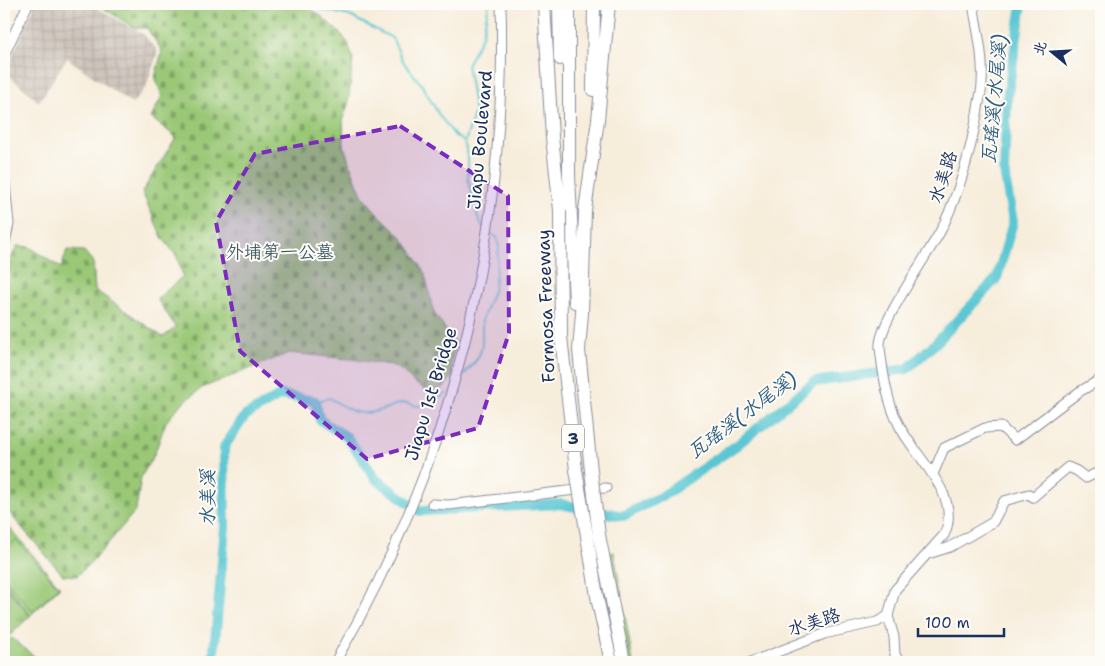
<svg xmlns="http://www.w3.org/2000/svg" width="1105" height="666" font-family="'Shantell Sans','LXGW WenKai TC',sans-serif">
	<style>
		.industrial { fill: url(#industrial-grid) }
		.cemetery { fill: url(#cemetery-stones); stroke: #5a7c6a }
		.park { fill: url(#park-tufts); stroke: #5a7c6a }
		.garden { fill: #9ac876; stroke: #5a7c6a }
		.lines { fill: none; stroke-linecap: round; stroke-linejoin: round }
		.stream { stroke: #5bc7d3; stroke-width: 2 }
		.river { stroke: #5bc7d3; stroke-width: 10 }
		.minor-casing { stroke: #898e9c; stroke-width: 11 }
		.highway-casing { stroke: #898e9c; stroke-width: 14 }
		.minor { stroke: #fff; stroke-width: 9 }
		.highway { stroke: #fff; stroke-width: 12 }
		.highway-bridge-casing { stroke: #898e9c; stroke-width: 14; stroke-linecap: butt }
		.highway-bridge { stroke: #fff; stroke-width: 12 }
		.marked { fill: #7b2cbf; fill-opacity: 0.2; stroke: #7b2cbf; stroke-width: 4; stroke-dasharray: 10 6; stroke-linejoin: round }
		.labels { text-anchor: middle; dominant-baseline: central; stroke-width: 4; stroke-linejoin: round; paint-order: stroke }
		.shield { fill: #fdfcf7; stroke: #5f6c8c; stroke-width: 1 }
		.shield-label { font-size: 16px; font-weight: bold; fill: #1b2f5e }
		.street-label { font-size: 18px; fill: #1b2f5e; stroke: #fdfcf7 }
		.park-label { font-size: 18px; fill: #415d65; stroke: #fdfcf7 }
		.water-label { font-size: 19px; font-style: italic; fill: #2e5d81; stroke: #fdfcf7 }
	</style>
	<defs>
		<pattern id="industrial-grid" width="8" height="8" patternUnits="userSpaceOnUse" patternTransform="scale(1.25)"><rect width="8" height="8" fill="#ccc2b9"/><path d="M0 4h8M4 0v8" fill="none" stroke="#afa7a1"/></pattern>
		<pattern id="cemetery-stones" width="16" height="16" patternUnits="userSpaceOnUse" patternTransform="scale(1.25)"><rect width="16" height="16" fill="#9ac876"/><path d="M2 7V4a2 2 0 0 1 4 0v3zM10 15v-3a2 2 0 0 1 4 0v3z" fill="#7da364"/></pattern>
		<pattern id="park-tufts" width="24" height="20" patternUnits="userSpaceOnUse" patternTransform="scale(1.25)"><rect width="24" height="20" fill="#9ac876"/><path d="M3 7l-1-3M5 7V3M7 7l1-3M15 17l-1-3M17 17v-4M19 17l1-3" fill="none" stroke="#7da364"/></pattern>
	</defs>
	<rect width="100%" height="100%" fill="#fdfcf7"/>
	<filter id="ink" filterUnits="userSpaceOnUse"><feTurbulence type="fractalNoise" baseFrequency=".02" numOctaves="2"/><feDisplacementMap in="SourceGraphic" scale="10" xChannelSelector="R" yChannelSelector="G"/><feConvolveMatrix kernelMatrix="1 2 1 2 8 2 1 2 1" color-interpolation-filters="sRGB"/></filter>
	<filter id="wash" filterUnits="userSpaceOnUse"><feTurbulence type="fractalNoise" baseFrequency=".0096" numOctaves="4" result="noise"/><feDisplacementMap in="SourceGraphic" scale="20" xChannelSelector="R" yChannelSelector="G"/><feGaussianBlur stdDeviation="1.12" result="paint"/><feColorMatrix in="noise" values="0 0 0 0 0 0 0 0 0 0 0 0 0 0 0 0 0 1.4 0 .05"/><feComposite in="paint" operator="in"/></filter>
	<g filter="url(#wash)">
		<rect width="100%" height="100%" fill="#f7eddb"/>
		<path class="industrial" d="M30,4H91L143,34L158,51L146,87L132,104L67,58L39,102L5,72L34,7Z"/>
		<path class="cemetery" d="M97,4H304L320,15L341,34L348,43L353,59L348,105L343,118L344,146L352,170L362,195L376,212L400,235L416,258L425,274L434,313L455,343L451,364L453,376L443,388L428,391L413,382L403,371L392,365L350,359L289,353L202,388L180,405L166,422L154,455L141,477L136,510L100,553L77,576L63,575L4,507V273L17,246L30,247L61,268L67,250L84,251L93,262L95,290L163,337L176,327L157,299L183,276L177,257L162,237L142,192L176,137L151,118L162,96L155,78L162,51L147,28H135Z"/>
		<path class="park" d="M4,521L60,587L4,641V584L30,616L4,582Z
			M614,552L633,662H604L586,558Z
			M12,638L41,662H4V644Z"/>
		<path class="garden" d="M16,540L59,587L33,611L4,579V551Z"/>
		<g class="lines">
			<path class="stream" d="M312,4L319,9L350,16L392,38L404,63L422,85L439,115L455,136L465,142
				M483,227L478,218L468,179V158L465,142L475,111L467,65L482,36L489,4
				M457,383L478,358L482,347V320L494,288L499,247L497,237L490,233
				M315,401L330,398C348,410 359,418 381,410C388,408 395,404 403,403C409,402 412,406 418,406C427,406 439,398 447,393"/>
			<path class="river" d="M211,662L214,653L225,527L224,447L245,416L281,395L315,401L320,420L347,437L376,479L420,511L560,504L623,516L664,495L737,445L814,382L907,369L938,341L997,278L1013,222L1004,171L1007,99L1022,4"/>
		</g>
	</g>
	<g filter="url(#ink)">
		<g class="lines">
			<defs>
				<path id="minor" d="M4,55L28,4
					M4,174L9,224L4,247
					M933,474L944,448L985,428L1001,427L1015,440L1079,392L1101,379
					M432,504L449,505L567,491L606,488
					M928,554L950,547L993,522L1004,501L1029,494L1033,497L1068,467L1077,471L1086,478L1101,471
					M888,616L894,637L895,655L900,662
					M335,662C451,464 508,233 501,4
					M751,662L824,634L877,622L888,616L895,590L944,535C963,495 915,458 899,425C887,402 883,374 880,348C877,324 930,253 942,228C960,191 971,150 978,109C979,100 982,91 982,83C984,57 977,29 973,4"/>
				<path id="highway" d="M544,4L552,137L560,210
					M559,4L560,59
					M569,4V176L575,302
					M593,90L594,4
					M579,350L582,313L585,210L598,120L609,4"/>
			</defs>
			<use href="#minor" class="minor-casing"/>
			<use href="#highway" class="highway-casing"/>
			<use href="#minor" class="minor"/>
			<use href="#highway" class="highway"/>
			<defs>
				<path id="highway-bridge" d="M560,210L561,337L576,470L598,602L611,662
					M579,350L591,471L599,535L624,662"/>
			</defs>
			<use href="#highway-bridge" class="highway-bridge-casing"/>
			<use href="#highway-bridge" class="highway-bridge"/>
		</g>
	</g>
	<path class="marked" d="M400,126L508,196L509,333L478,428L367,459L240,351L216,222L255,154Z"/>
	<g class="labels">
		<rect class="shield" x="562" y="424.5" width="22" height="27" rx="4"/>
		<g class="shield-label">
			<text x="573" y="438">3</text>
		</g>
		<g class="street-label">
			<text transform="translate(480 140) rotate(-85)">Jiapu Boulevard</text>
			<text transform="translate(943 177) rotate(-72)">水美路</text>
			<text transform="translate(546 306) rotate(-92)">Formosa Freeway</text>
			<text transform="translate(431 394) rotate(-73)">Jiapu 1st Bridge</text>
			<text transform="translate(814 622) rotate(-17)">水美路</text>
		</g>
		<g class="park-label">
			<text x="280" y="252">外埔第一公墓</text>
		</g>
		<g class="water-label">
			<text transform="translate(994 99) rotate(-85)">瓦瑤溪(水尾溪)</text>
			<text transform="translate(742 415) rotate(-37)">瓦瑤溪(水尾溪)</text>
			<text transform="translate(207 498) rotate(-90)">水美溪</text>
		</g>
	</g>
	<rect width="1105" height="666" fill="none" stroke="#fdfcf7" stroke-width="20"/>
	<g transform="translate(1052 52) rotate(288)" stroke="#fdfcf7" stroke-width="4" paint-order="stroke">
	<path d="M0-4L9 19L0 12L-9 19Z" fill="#1b2f5e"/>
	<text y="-8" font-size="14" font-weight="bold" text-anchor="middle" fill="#1b2f5e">北</text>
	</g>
	<path d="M918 628v8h86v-8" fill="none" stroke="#1b2f5e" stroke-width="2.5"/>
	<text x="925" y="628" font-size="15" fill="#1b2f5e" stroke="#fdfcf7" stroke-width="4" paint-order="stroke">100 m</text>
</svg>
